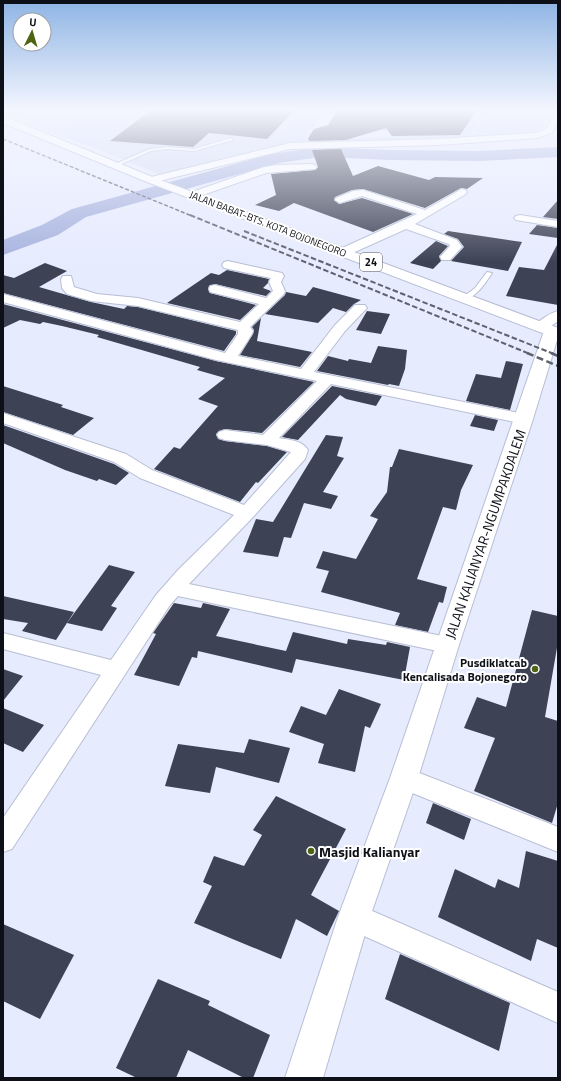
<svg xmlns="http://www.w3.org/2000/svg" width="561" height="1081" font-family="'Titillium Web',sans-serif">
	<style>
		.built { fill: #d5dbf3 }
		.green { fill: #cfd8fa }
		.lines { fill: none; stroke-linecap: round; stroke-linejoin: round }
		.river { fill: #a8b3df; fill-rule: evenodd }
		.building { fill: #3d4255 }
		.lane-casing { stroke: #b8bed4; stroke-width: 2 }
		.street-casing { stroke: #b8bed4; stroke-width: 2 }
		.secondary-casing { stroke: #b8bed4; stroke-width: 2 }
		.highway-casing { stroke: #b8bed4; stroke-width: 2 }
		.lane { fill: #fff; fill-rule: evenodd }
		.street { fill: #fff; fill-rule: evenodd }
		.secondary { fill: #fff; fill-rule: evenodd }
		.highway { fill: #fff; fill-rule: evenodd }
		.rail-far2 { stroke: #5f626d; stroke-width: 1.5; stroke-dasharray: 4 2; stroke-linecap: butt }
		.rail-far1 { stroke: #5f626d; stroke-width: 2; stroke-dasharray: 5.5 2.5; stroke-linecap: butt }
		.rail { stroke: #5f626d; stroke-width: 2.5; stroke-dasharray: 7 3.5; stroke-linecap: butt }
		.poi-dot { fill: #4e6412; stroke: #fff; stroke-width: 1.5 }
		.labels { text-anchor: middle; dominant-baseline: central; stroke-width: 4; stroke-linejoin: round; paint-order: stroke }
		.far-street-label { font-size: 10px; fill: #0e1017; stroke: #fff }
		.shield { fill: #fff; stroke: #56585d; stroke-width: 1 }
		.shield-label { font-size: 11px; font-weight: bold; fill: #0e1017 }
		.poi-label { font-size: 12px; font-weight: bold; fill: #0e1017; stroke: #fff; text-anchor: end }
		.near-street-label { font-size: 14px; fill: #0e1017; stroke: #fff }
		.near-poi-label { font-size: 14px; font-weight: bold; fill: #0e1017; stroke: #fff; text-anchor: start }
	</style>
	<rect width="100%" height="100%" fill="#e6ebfe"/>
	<path class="built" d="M9,110H97L55,134L10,117L7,115Z
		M147,110H302L278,141L282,145L161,175L95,148Z"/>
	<path class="green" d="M97,110H147L95,148L55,134Z
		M302,110H326L305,139L392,137L388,131L368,130L331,118L337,110H487L470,135H472L489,110H555L540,130L528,134L282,145L278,142Z"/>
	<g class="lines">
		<path class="river" d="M320,147L390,150L478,151L558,147V157L478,161L390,160L320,157L279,163L86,217L58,235L3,255V240L42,225L72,209L271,154Z"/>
	</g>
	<path class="building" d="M151,110H295L267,139L209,133L193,147L110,141Z
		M338,110H477L460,135L392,136L386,128L346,140L309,141L308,138L314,129L328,125Z
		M341,149L353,176L378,166L429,180L435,177L483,178L467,189L461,188L425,208L363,189L352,190L335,197L334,200L339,204L362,198L413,214L373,232L294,203L279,211L255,205L276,195L271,174L315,170L318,167L312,150Z
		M558,200V219L543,217Z
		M537,225L558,228V238L529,234Z
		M448,231L522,242L508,271L451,261L464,247L458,239L444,234Z
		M436,241L448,246L439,256L441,261L433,269L410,263Z
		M558,243V305L506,296L519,267L544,270Z
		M45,263L67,271L39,287L91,302L124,309L127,306L138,307L236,331V334L224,351L3,293V275L14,278Z
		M227,270L269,279L268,283L263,288L271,291L266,296L215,284L209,286L208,289L210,293L256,305L240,320L167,303L211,273L219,275Z
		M313,287L361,300L354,304L346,312L333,308L318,323L265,314L285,295L286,292L306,296Z
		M3,304L216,361L314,382L262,433L225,429L219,431L216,434L218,439L225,441L267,446L287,452L258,483L256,482L240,502L154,469L174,447L180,449L218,406L198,399L225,378L197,370L200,367L97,337L99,335L62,326L43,322L40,324L20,320L3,328Z
		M367,311L390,314L381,334L356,330Z
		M261,318L257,341L312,352L300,367L240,355L253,334L254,330L252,327Z
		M378,346L407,350L405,369L399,386L389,384L388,385L317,371L328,356L348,361L349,359L371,363Z
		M506,361L523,364L510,410L466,401L476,374L501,378Z
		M3,386L63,405L61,407L94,418L73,435L3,412Z
		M332,386L382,396L376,406L346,399L340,395L298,440L282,437Z
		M475,415L498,420L494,431L470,426Z
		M3,425L114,464L129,473L116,485L99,479L97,481L65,470L3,443Z
		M326,435L343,437L337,456L344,458L323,492L338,496L331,509L304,503L291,538L284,537L278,557L243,552L256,519L273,522Z
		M399,449L473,465L461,490L456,510L443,507L417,579L447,587L443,603L439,602L428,632L395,625L400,613L321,592L329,571L316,568L323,551L356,559L378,519L370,516L387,492L390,467H392Z
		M109,565L135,572L111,606L117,608L102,631L67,623Z
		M3,596L74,612L56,640L22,631L28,623L3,619Z
		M174,603L201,608L203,603L230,609L216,636L286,651L293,632L347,644L348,639L386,645L387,642L410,647L404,680L296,659L292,673L198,651L197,658L192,657L179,686L134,675L156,634L153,633Z
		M532,610L558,616V642L545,717L558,721V803L552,823L474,791L495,738L464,728L477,697L506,707Z
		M3,669L23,676L3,701Z
		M339,689L381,704L370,728L365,726L355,772L318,763L324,744L289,732L301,706L326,715Z
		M3,708L44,725L23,752L3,743Z
		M249,739L290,748L279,783L216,767L210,793L165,786L178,744L244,753Z
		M276,796L346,829L311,895L339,911L327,936L296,919L281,959L194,923L212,886L203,882L214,856L244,866L262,835L253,830Z
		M433,803L471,819L464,840L426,823Z
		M526,851L558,861V948L537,939L531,961L438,917L455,869L495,888L498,879L519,888Z
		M3,924L74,955L40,1019L3,1001Z
		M400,954L510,1003L499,1051L385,999Z
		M158,979L210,1001L208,1005L270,1035L253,1078H244L188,1050L176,1078H137L116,1068Z"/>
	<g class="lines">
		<defs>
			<path id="lane" d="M231,138L233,140L194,151L167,149L151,151L117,166L113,165L150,149L167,147L194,149Z
				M487,272L492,273C486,282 475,300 463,299V297L475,288Z"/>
			<path id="street" d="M558,111V122L552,133L537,138L438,145L290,149L151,183L146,180L147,178L290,143L438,139L536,133L546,129L555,112Z
				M312,164L315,165L317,167L315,169L266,173L197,197H189L188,195L189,193L264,167L276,165Z
				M462,189L466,190L467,192L466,194L415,224L457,240L462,247L450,260H442L440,257L450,246L449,244L406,229L348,255H340L338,252L340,249L417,214L362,196L340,203L335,200L336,198L353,191L363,190L425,210Z
				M520,215L558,221V227L516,220L514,218L516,216Z
				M228,261L282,273L284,276L281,282L285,291L284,294L250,327L253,331L252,334L238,356L301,369L335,325L355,305H365L367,308L345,331L314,372L524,414L530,416L532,419L530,422L524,424L331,384L279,438C289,440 302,440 308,450L305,459L253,517L189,584L447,637L455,639L458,645L455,651L447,653L178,596L170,605L12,849L3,852V818L101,675L3,649V633L111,660L156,595L178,570L234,515L140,478L114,462L3,423V413L126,454L152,470L244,505L291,452L267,445L225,440L219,438L217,435L219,432L225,430L263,435L317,381L216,360L3,302V294L225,353L238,334V330L138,306L91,301L67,294L62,288L61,279L63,276H71L74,287L77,288L97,294L138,298L240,322L259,304L210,292L209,289L210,286L215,285L266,298L273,291L269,282L271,278L224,268L222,265L224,262Z
				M558,311V321C551,326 545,332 536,330L534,327C539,320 550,313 558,311Z
				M404,767L558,827V852L395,786L392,778L395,770Z
				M354,903L558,992V1023L344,927L340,917L344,907Z"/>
			<path id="secondary" d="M552,326L558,328V337L533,419L459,645L418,778L370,917L323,1078H285L338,917L390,778L544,331L546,328Z"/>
			<path id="highway" d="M3,116L155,178L558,328V339L147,182L3,123Z"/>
		</defs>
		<use href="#lane" class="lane-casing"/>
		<use href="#street" class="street-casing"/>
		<use href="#secondary" class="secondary-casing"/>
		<use href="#highway" class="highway-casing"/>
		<use href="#lane" class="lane"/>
		<use href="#street" class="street"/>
		<use href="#secondary" class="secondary"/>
		<use href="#highway" class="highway"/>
		<path class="rail-far2" d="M3,139L192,216"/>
		<path class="rail-far1" d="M190,215L530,354
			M244,231L554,354"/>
		<path class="rail" d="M527,353L558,366
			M551,353L558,356"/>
	</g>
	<linearGradient id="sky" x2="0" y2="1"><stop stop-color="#8eb4e4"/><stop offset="0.42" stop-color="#f4f6ff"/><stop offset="1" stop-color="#f4f6ff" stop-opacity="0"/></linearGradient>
	<rect width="561" height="262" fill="url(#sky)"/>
	<g class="poi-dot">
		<circle cx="535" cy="669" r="4"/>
		<circle cx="311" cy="851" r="4"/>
	</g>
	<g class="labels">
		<g class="far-street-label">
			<text transform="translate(268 224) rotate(21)">JALAN BABAT-BTS. KOTA BOJONEGORO</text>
		</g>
		<rect class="shield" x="360" y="253" width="22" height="18" rx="3"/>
		<g class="shield-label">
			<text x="371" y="262">24</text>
		</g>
		<g class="poi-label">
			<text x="527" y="662">Pusdiklatcab<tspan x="527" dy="14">Kencalisada Bojonegoro</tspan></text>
		</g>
		<g class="near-street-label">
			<text transform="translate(485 534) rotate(-71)">JALAN KALIANYAR-NGUMPAKDALEM</text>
		</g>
		<g class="near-poi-label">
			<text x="319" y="851">Masjid Kalianyar</text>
		</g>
	</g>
	<rect width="561" height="1081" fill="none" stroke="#0e1017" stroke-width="8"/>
	<g transform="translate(32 32) rotate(5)"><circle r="19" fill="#ffffff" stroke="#9f9fa2"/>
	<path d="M0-3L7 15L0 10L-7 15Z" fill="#4e6412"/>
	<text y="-6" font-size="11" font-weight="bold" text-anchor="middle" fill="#0e1017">U</text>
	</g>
</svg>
